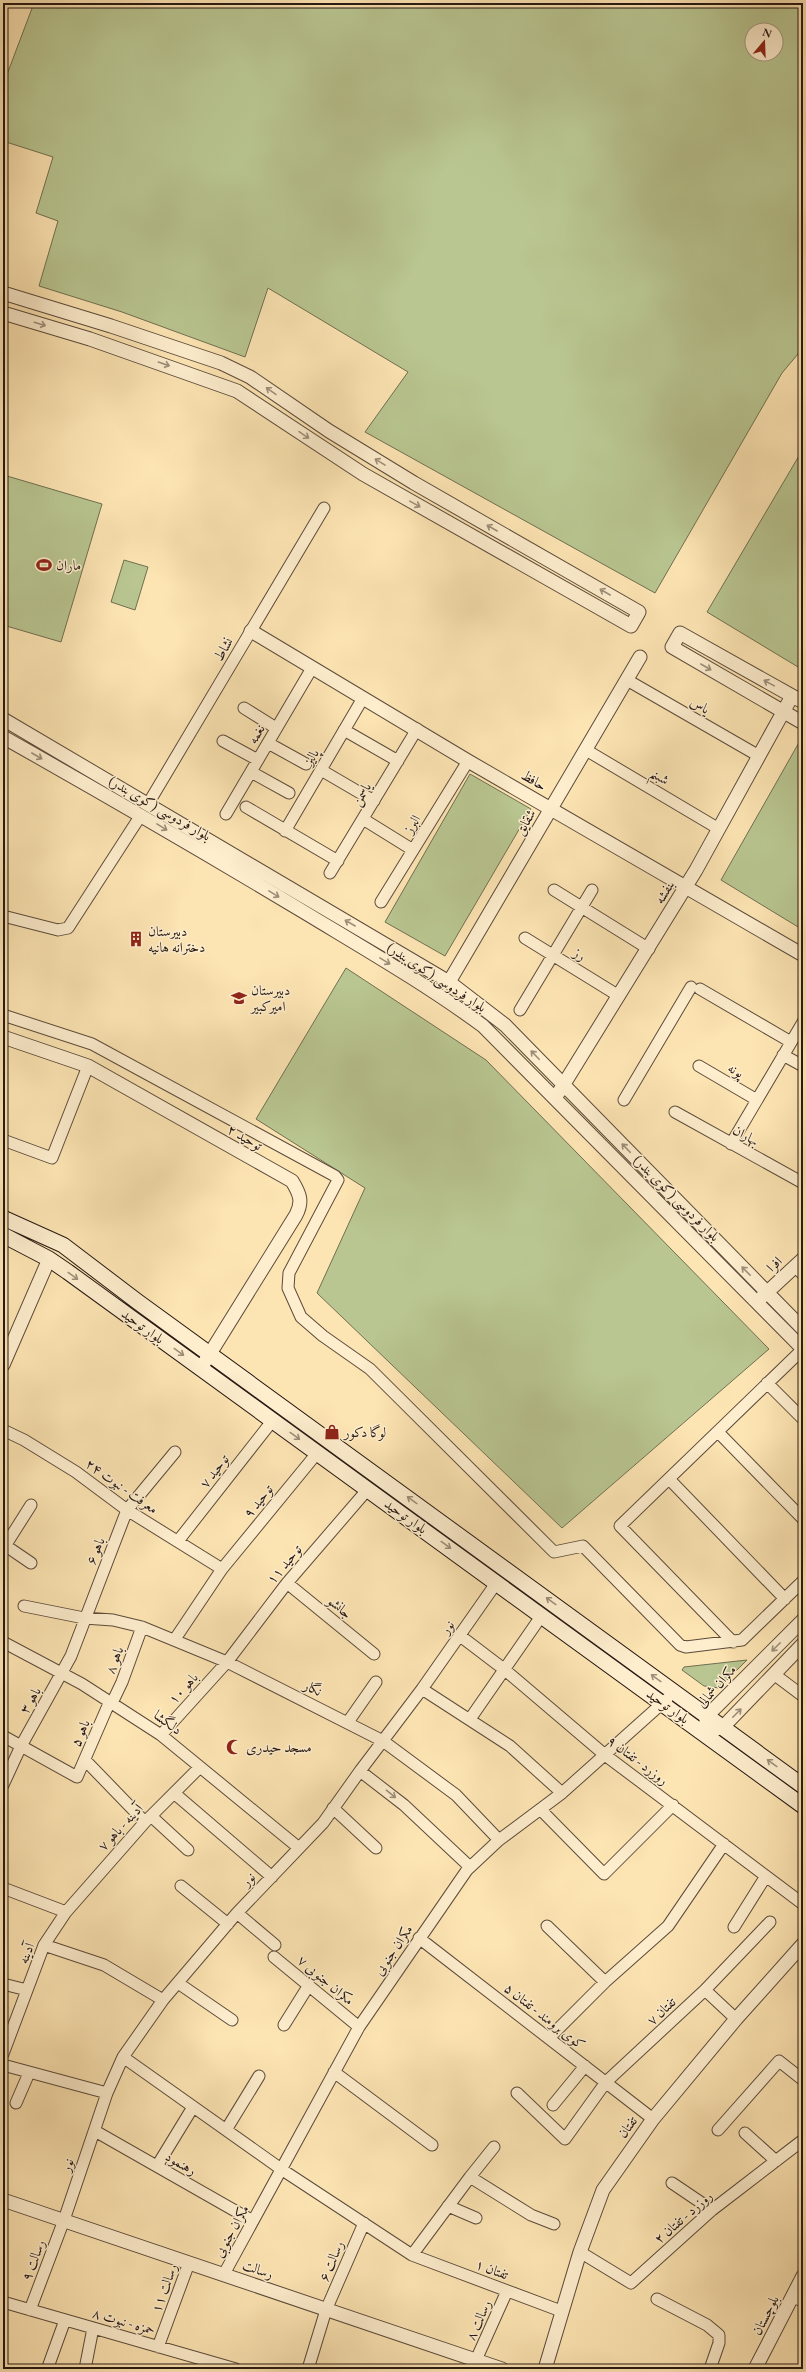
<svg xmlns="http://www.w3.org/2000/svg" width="806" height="2372" font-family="'EB Garamond',Amiri,serif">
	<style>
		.green { fill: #b9c691; stroke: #706f52; fill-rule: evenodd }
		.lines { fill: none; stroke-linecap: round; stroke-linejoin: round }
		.minor-casing { stroke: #5c4b3b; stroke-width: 13 }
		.tertiary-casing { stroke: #5c4b3b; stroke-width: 15 }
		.secondary-casing { stroke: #261813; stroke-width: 17 }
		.minor { stroke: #feeece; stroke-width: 11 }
		.tertiary { stroke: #feeece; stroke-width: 13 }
		.secondary { stroke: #feeece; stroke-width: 15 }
		.oneway { stroke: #9d8e7a }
		.labels { text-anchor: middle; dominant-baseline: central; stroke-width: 3; stroke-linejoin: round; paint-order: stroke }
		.poi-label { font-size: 14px; fill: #261813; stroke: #feeece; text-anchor: start }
		.street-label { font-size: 14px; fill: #261813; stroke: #feeece }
	</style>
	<rect width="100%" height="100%" fill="#fde5b3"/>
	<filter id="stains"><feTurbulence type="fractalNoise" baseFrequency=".005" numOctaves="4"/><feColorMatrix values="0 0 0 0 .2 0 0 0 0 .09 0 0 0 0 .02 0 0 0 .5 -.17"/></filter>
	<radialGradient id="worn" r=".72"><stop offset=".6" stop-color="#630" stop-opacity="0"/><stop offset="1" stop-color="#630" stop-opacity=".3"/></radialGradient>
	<path class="green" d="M34,3H803V348L782,373L655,593L365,432L408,372L268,288L245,357L122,312L39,286L58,221L36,213L53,157L3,141V85ZM752,30H776V54H752Z
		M803,449V670L707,612Z
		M7,476L102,504L61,642L3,625V488Z
		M124,560L148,567L135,610L111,602Z
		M801,739L803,740V930L721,880Z
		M470,774L531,809L445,956L385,922Z
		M346,968L486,1060L769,1349L562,1528L317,1293L365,1188L256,1119Z
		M747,1660L719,1688L704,1686L682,1670L684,1667Z"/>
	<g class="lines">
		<defs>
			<path id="minor" d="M627,680L759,756
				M244,708L276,728
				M344,730L398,761
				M223,741L258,760
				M268,743L306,764
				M586,750L719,829
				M321,770L374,801
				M251,772L289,793
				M148,804L324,508
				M246,807L338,861
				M226,814L312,668
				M363,819L413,850
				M285,831L363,698
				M330,873L417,729
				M554,890L649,949
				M381,902L468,761
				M3,916L58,930L68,928L141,815
				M525,938L619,996
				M700,989L791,1042
				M520,1010L592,890
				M3,1015L92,1044L335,1176L338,1180L289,1273L288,1288L301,1317L323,1336L370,1369L554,1552L583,1546L680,1645L686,1647L742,1640L803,1581
				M783,1055L803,1066
				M699,1066L757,1100
				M624,1100L691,987
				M675,1112L803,1183
				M3,1140L52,1158L88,1066
				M731,1144L803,1022
				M795,1267L803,1274
				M767,1383L803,1419
				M3,1430L24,1440L76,1472L127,1510L222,1569
				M718,1432L803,1519
				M669,1479L785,1599
				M178,1541L273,1420
				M3,1544L31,1563
				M5,1546L31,1505
				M287,1583L374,1654
				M24,1606L84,1618L113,1620L142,1627L227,1662L383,1741L456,1795L499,1840
				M459,1635L505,1670L605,1755L803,1904
				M175,1639L222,1569L318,1452
				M3,1642L82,1684L161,1735L299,1848
				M733,1642L620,1526L803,1349
				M775,1675L803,1696
				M422,1689L510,1746L562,1793
				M112,1703L122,1682L142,1627
				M470,1719L542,1615
				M348,1722L376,1682
				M161,1735L227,1662L287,1583L368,1489
				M3,1736L77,1777L110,1701
				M85,1760L145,1822
				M360,1771L404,1805L470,1867
				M3,1785L21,1746L71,1656L127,1510L175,1452
				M174,1793L272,1877
				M333,1808L376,1848
				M541,1810L604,1874L673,1805
				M151,1816L188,1850
				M181,1886L228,1924
				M3,1888L66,1912
				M237,1913L275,1945
				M547,1926L605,1982L549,2038
				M734,1927L766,1876
				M419,1938L653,2119
				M44,1945L104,1965L163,2000
				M274,1957L359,2027
				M605,1982L668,1926L724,1844
				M178,1983L232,2020
				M3,1984L27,1990
				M705,1990L770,1922
				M284,2025L309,1985
				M3,2054L44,1945L66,1912L145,1822L200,1767
				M123,2057L281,2169L412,2255L470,2177L531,2215L554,2224
				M3,2065L107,2093
				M334,2072L432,2145
				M517,2093L565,2139L606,2082L705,1990L736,2019
				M16,2103L29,2073
				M553,2105L585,2066
				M226,2130L259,2076
				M718,2130L779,2061L803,2080
				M95,2131L253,2221
				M745,2133L776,2161
				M157,2166L193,2107
				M470,2177L494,2147
				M672,2183L712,2210
				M448,2206L476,2218
				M580,2252L631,2283L712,2210L803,2140
				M412,2255L561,2311
				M224,2274L359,2027L467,1870L499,1840L562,1793L667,1699
				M792,2297L803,2301
				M657,2299L707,2325L719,2335V2343L710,2369
				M3,2302L236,2369
				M30,2310L64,2220L107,2093L123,2057L163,2000L237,1913L323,1823L360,1771L422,1689L497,1582
				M158,2347L189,2263
				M476,2360L507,2291
				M48,2367L65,2320
				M85,2369L93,2328
				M308,2369L326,2310L364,2223"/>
			<path id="tertiary" d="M3,293L111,326L221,363L250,377L329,431L414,483L639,612L631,626L363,474L237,391L90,339L3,313
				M251,631L468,761L803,955
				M803,702L680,633L672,647L803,723
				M3,719L449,982L505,1025L803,1329
				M3,737C104,794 204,852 304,912C365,949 426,984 483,1026L803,1349
				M449,982L640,657
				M3,1037L88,1066L292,1181C300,1194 303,1202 296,1215L201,1368
				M559,1092L696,870L792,696
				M762,1297L803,1259
				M3,1365L49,1259
				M803,1620L707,1716L704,1733L723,1727L803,1644
				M3,2200L502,2369
				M545,2369L580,2252L603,2190L653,2119L736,2019L803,1944
				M755,2369L803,2276"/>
			<path id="secondary" d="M3,1218L63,1245L138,1302L803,1786
				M3,1235L49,1259L68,1272L803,1806"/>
		</defs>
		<use href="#minor" class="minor-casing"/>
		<use href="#tertiary" class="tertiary-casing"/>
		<use href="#secondary" class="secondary-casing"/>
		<use href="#minor" class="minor"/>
		<use href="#tertiary" class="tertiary"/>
		<use href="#secondary" class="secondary"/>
	</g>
	<defs><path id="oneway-shaft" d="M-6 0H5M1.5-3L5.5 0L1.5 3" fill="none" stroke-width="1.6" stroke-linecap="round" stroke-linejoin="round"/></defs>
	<g class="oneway">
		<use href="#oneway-shaft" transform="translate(40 324) rotate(17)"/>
		<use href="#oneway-shaft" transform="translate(164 364) rotate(19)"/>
		<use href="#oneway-shaft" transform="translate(271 391) rotate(-145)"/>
		<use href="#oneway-shaft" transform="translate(304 435) rotate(34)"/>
		<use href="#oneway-shaft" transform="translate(380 462) rotate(-149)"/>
		<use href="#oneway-shaft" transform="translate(415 504) rotate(29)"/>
		<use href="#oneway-shaft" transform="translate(492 528) rotate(-150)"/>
		<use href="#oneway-shaft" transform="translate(605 592) rotate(-150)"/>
		<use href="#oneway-shaft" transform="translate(706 667) rotate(30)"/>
		<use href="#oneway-shaft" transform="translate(769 683) rotate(-151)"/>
		<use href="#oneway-shaft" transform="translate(37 756) rotate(30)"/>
		<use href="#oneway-shaft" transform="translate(162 827) rotate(31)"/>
		<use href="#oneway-shaft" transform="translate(274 894) rotate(31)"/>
		<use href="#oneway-shaft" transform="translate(350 923) rotate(-150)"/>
		<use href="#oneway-shaft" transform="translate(385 961) rotate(31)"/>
		<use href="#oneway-shaft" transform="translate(535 1055) rotate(-134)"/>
		<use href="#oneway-shaft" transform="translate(626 1148) rotate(-134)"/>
		<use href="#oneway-shaft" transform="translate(746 1271) rotate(-135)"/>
		<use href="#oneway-shaft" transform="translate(73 1276) rotate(36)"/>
		<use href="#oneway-shaft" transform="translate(179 1352) rotate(36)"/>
		<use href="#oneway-shaft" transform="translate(295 1436) rotate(36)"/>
		<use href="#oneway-shaft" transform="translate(412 1500) rotate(-144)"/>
		<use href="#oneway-shaft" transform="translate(446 1545) rotate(36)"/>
		<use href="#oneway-shaft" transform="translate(551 1601) rotate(-144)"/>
		<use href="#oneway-shaft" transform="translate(776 1647) rotate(135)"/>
		<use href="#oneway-shaft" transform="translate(656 1678) rotate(-144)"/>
		<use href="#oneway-shaft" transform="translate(737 1713) rotate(-45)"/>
		<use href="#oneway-shaft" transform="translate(772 1763) rotate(-144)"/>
		<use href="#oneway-shaft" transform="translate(391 1794) rotate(39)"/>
	</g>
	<defs>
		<symbol id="stadium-bare" viewBox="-9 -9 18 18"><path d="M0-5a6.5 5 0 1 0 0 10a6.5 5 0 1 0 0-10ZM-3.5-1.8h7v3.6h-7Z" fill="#8f2418" stroke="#feeece" stroke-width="2.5" paint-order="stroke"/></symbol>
		<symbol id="building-bare" viewBox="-9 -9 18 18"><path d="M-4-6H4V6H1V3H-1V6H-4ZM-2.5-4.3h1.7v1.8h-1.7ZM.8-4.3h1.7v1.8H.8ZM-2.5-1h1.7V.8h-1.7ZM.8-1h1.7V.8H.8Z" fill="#8f2418" stroke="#feeece" stroke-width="2.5" paint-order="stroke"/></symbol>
		<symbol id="school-bare" viewBox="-9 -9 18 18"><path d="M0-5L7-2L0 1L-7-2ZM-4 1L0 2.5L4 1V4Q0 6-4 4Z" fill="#8f2418" stroke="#feeece" stroke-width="2.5" paint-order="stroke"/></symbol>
		<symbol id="shop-bare" viewBox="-9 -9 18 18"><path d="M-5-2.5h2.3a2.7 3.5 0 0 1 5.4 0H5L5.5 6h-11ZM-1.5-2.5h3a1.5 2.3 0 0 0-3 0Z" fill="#8f2418" stroke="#feeece" stroke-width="2.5" paint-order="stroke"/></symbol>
		<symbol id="mosque-bare" viewBox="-9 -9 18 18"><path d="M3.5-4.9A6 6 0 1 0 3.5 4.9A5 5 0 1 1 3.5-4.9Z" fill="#8f2418" stroke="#feeece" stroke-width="2.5" paint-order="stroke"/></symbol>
	</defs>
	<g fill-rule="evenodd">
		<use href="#stadium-bare" x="33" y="554" width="22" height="22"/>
		<use href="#building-bare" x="125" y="928" width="22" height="22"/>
		<use href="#school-bare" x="228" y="987" width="22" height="22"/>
		<use href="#shop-bare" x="321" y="1421" width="22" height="22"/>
		<use href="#mosque-bare" x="223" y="1736" width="22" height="22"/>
	</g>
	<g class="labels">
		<g class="poi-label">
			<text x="56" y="565">ماران</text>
			<text x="148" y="931">دبیرستان<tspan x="148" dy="16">دخترانه هانیه</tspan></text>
			<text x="251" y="990">دبیرستان<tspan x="251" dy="16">امیرکبیر</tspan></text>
			<text x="344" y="1432">لوگا دکور</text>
			<text x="246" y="1747">مسجد حیدری</text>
		</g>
		<g class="street-label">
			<text transform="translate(223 649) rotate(-59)">نشاط</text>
			<text transform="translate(700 705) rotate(30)">یاس</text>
			<text transform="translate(256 734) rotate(-60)">نغمه</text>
			<text transform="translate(311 757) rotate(-60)">پالیز</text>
			<text transform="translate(660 776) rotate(31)">شبنم</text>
			<text transform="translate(534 780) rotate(30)">حافظ</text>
			<text transform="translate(361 794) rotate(-59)">یاسمن</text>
			<text transform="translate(160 808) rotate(30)">بلوار فردوسی (کوی بندر)</text>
			<text transform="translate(525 822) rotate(-60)">شقایق</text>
			<text transform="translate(412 824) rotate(-58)">البرز</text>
			<text transform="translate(664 892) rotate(-59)">بنفشه</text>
			<text transform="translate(580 954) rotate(32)">رز</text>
			<text transform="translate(437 977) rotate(33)">بلوار فردوسی (کوی بندر)</text>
			<text transform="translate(736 1070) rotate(30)">پونه</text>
			<text transform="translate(746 1135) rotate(29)">بهاران</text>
			<text transform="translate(245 1137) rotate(30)">توحید ۲</text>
			<text transform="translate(677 1198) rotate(45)">بلوار فردوسی (کوی بندر)</text>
			<text transform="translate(774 1264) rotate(-44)">افرا</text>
			<text transform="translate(143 1326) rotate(36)">بلوار توحید</text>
			<text transform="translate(214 1471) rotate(-52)">توحید ۷</text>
			<text transform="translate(122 1486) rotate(35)">معرفت - نبوت ۲۴</text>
			<text transform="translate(258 1501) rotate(-51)">توحید ۹</text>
			<text transform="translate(406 1516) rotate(36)">بلوار توحید</text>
			<text transform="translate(95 1551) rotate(-68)">باهو ۶</text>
			<text transform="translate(284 1564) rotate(-50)">توحید ۱۱</text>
			<text transform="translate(340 1607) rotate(39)">جانشو</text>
			<text transform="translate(447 1627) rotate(-55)">نور</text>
			<text transform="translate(114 1660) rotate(-69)">باهو ۸</text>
			<text transform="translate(716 1686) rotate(-48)">مکران شمالی</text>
			<text transform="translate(183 1688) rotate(-48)">باهو ۱۰</text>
			<text transform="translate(313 1688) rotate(26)">نگار</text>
			<text transform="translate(30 1700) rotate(-60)">باهو ۳</text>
			<text transform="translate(668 1706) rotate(36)">بلوار توحید</text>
			<text transform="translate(168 1722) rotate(36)">دلگشا</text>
			<text transform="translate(80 1733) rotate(-67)">باهو ۵</text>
			<text transform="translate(638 1760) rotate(37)">روزرد - تفتان ۹</text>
			<text transform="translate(120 1827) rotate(-47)">آدینه - باهو ۷</text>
			<text transform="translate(248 1879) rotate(-46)">نور</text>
			<text transform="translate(393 1950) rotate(-56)">مکران جنوبی</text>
			<text transform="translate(26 1953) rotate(-68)">آدینه</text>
			<text transform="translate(326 1980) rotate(40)">مکران جنوبی ۷</text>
			<text transform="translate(661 2011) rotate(-43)">تفتان ۷</text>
			<text transform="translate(545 2016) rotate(38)">کوی برومند - تفتان ۵</text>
			<text transform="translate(627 2127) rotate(-53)">تفتان</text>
			<text transform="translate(181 2163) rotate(30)">رهنمود</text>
			<text transform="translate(67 2165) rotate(-71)">نور</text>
			<text transform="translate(683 2217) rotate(-41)">روزرد - تفتان ۲</text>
			<text transform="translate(231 2231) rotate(-61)">مکران جنوبی</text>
			<text transform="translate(33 2260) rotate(-69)">رسالت ۹</text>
			<text transform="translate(331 2261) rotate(-67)">رسالت ۶</text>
			<text transform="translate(258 2269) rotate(19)">رسالت</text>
			<text transform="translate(492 2269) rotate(21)">تفتان ۱</text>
			<text transform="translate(164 2288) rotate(-70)">رسالت ۱۱</text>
			<text transform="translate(765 2315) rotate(-63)">بلوچستان</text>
			<text transform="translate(478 2320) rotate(-66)">رسالت ۸</text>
			<text transform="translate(124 2321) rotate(16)">حمزه - نبوت ۸</text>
		</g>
	</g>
	<rect width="806" height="2372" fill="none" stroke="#fde5b3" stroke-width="16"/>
	<rect x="4" y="4" width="798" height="2364" fill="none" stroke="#261813" stroke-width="2"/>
	<rect x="8" y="8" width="790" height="2356" fill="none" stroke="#261813"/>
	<g transform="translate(764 42) rotate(19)"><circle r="19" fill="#feeece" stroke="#a89883"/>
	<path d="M0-3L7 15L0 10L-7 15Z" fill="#8f2418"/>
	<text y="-6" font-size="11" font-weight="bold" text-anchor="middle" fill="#261813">N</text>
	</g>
	<rect width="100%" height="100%" filter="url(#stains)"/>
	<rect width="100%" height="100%" fill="url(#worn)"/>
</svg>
